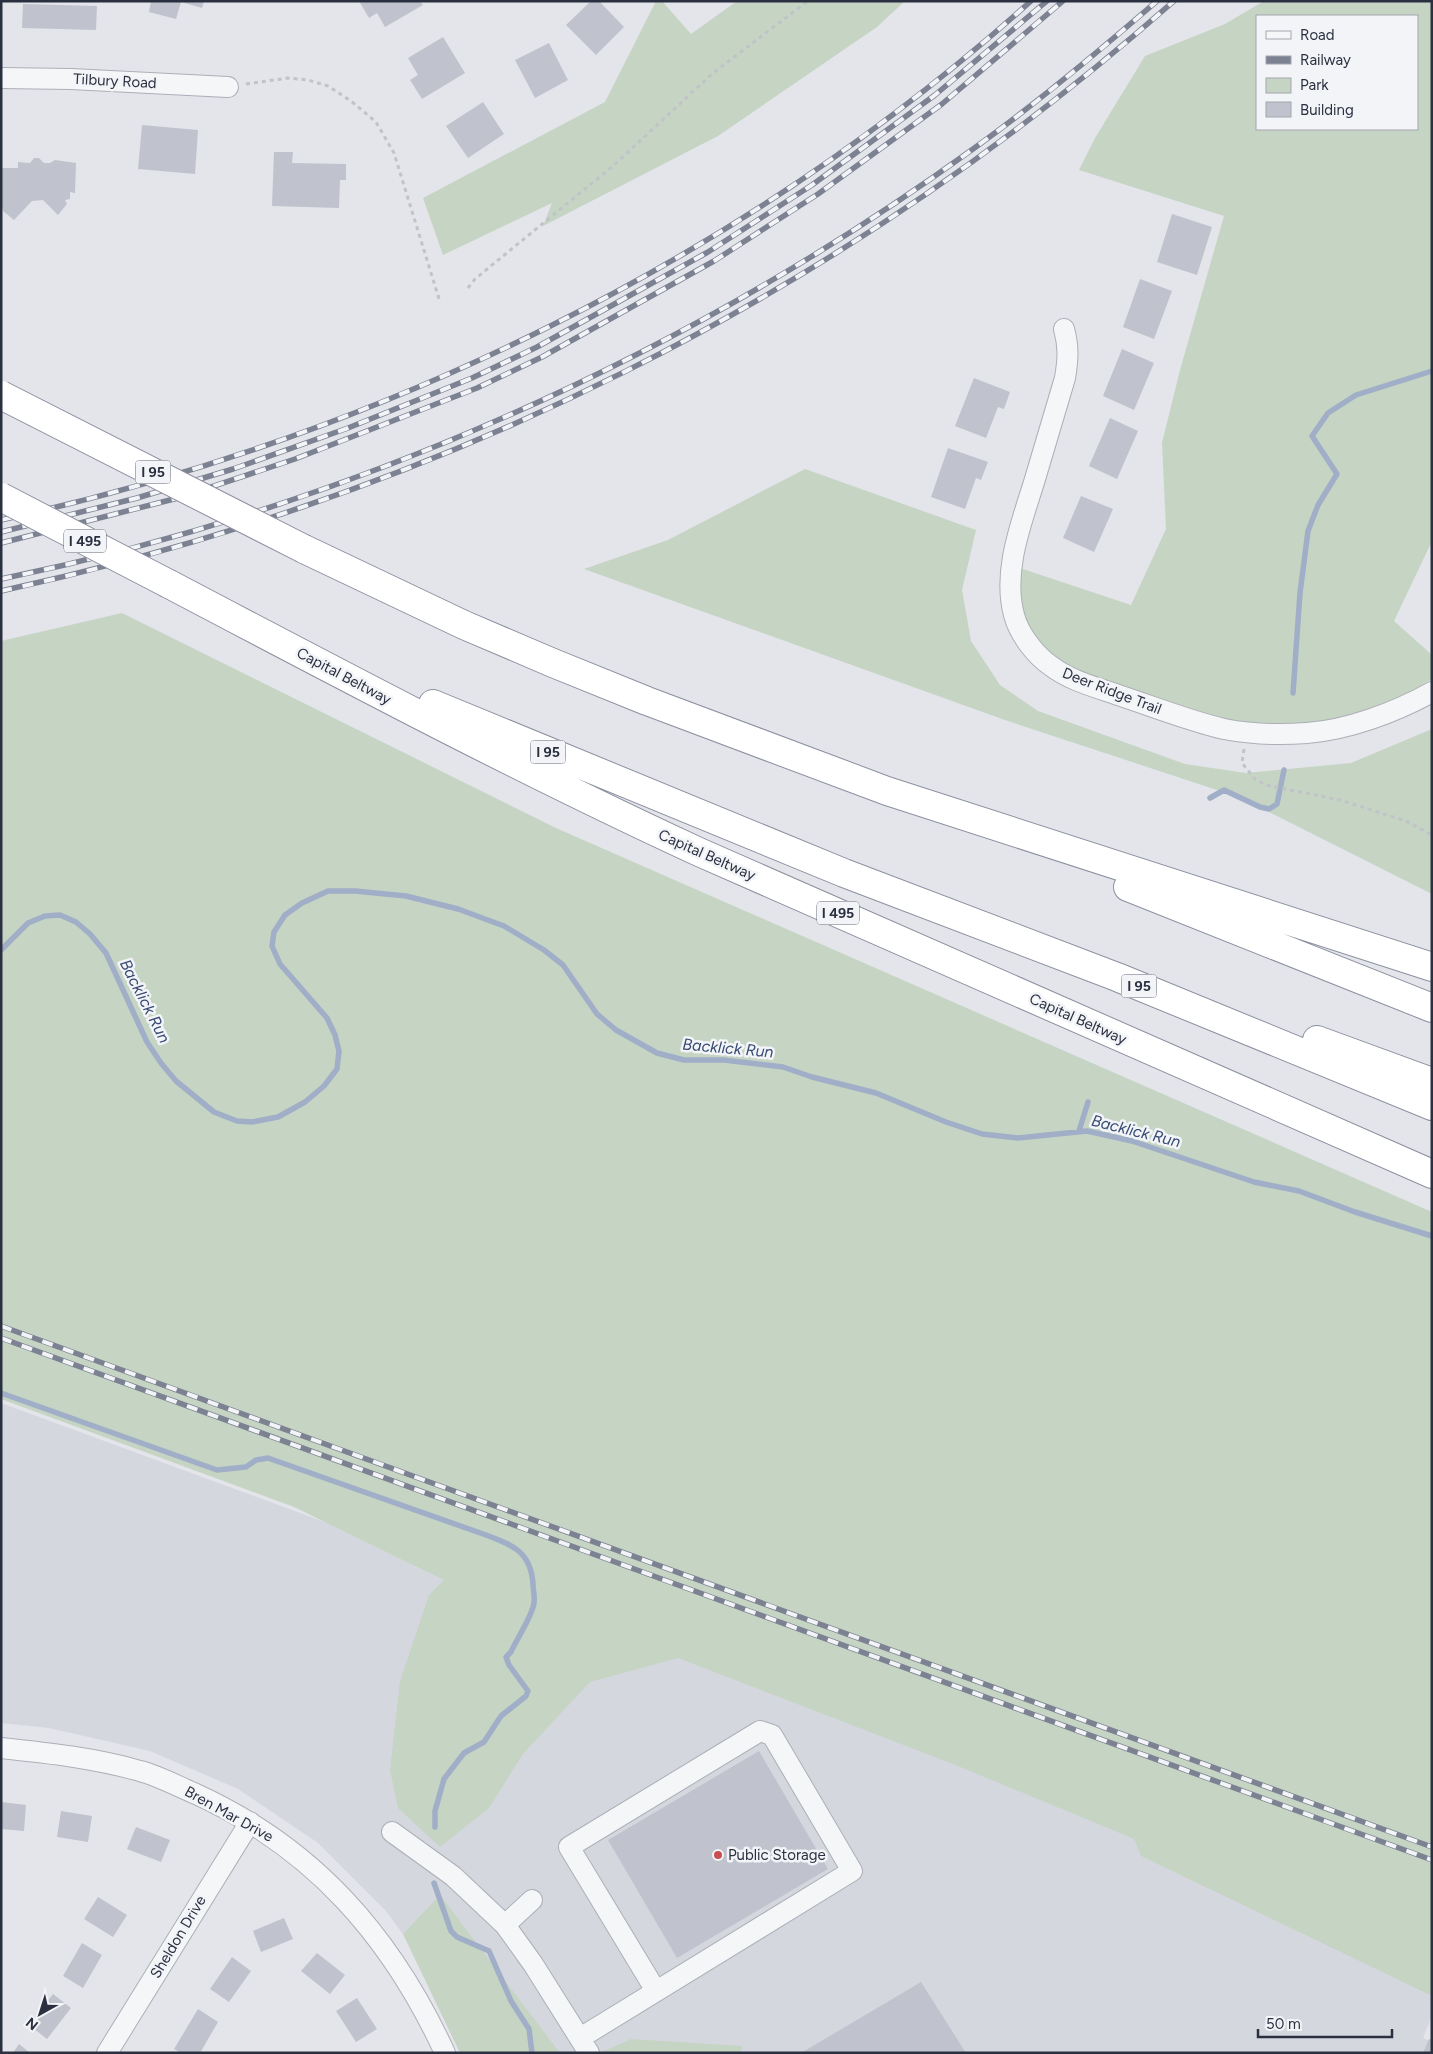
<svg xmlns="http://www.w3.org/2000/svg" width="1433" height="2054" font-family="Figtree,sans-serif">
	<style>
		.built { fill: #d5d7df }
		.green { fill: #c6d4c4; fill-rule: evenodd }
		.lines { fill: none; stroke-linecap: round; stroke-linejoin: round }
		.stream { stroke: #a0aec8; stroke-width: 5.5 }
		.building { fill: #c0c3cd }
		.minor-casing { stroke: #acafb7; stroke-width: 22 }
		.highway-casing { stroke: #8b90a0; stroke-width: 30 }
		.path { stroke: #c0c3c8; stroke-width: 3; stroke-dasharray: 4 4; stroke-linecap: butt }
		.minor { stroke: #f5f6f8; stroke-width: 20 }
		.highway { stroke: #fff; stroke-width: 28 }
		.rail-casing { stroke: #7d8293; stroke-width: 5.5 }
		.rail { stroke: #f2f4f7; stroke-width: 4; stroke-dasharray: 11; stroke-linecap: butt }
		.highway-bridge-casing { stroke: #8b90a0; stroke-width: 30; stroke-linecap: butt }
		.highway-bridge { stroke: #fff; stroke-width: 28 }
		.poi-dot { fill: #c84f51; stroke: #f2f4f7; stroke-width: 2 }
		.labels { text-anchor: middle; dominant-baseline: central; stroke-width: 5; stroke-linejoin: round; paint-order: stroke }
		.shield { fill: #f2f4f7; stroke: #676b78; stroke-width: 1 }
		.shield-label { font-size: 14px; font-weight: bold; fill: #2b3041 }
		.street-label { font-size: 15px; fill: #2b3041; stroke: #f2f4f7 }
		.poi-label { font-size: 15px; fill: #2b3041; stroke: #f2f4f7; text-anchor: start }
		.water-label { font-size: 16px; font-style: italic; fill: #374a73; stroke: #f2f4f7 }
	</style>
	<rect width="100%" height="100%" fill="#e3e5ea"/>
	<path class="built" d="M1,1403L1432,1929V2016L1423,2038L1432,2042V2053H472L438,1982L386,1911L318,1843L238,1789L150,1751L49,1728L1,1723Z"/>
	<path class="green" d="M656,1H662L691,34L737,1H905L877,27L718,136L543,226L552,203L443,255L423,198L605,102Z
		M1264,1H1432V541L1394,621L1432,655V679L1387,706L1324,727L1261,732L1035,661L1008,564L1131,605L1166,529L1162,443L1180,370L1224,216L1079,170L1095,138L1145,56L1225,24ZM1257,16H1417V129H1257Z
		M805,469L976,530L962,590L971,641L1000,685L1038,711L1185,764L1246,773L1351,763L1432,729V894L1241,798L1005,720L584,569L668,540Z
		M122,613L556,828L1432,1212V1996L1141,1856L1134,1839L958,1766L678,1658L590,1682L523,1754L489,1808L440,1847L398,1808L390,1770L400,1681L429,1595L444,1580L294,1507L1,1399V641Z
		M440,1895L560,2053H460L403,1934Z
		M631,2039L742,2046L741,2053H600Z"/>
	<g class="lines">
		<path class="stream" d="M1293,693L1300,593L1308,531L1318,505L1337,474L1312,436L1328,413L1356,395L1432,371
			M1210,798L1224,790L1260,807L1269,809L1277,804L1284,770
			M1,950L28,923L45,916L60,915L76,922L90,934L106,953L147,1042L161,1063L176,1081L214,1112L237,1121L252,1122L278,1117L305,1102L324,1086L337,1069L339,1051L335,1035L327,1018L280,964L272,946L274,932L285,915L302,903L328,891H355L406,896L458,909L504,926L544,950L563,965L597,1014L616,1030L657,1053L684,1060H724L783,1067L812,1077L876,1093L946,1122L982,1134L1018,1138L1087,1131L1132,1141L1254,1182L1299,1191L1355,1212L1432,1236
			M1079,1131L1088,1102
			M1,1393L217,1470L246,1467L256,1460L268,1458L486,1535C513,1545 531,1552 533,1584C533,1590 535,1597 534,1603C532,1617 517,1638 511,1652L506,1657L509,1665L528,1691L526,1696L501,1716L484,1742L464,1753L444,1779L435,1811V1827
			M434,1883L451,1931L457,1937L489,1951L511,2001L529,2029L532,2053"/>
	</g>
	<path class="building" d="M151,1H204L202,8L181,2L176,19L149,12Z
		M359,1H420L423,5L385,27L377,13L369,18Z
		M591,1H599L624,27L596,55L566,25Z
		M23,4L97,6L96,30L22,28Z
		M443,37L465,73L422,99L410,80L418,75L408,58Z
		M549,43L568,80L535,98L515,60Z
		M483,102L504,134L468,158L446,126Z
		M142,125L198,130L195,174L138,169Z
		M274,152H293L292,163L346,164V180H340L339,208L272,206Z
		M34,158H39L44,163H50L55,160L76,163L75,193L70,192V199L65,200L67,204L58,215L43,200L32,201L14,220L3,211L1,201V168H18V162L30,163Z
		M1172,214L1212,227L1197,275L1157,262Z
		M1140,279L1172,291L1154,339L1123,327Z
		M1122,349L1154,363L1134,410L1103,396Z
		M974,378L1010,392L1004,409L998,407L986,438L955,426Z
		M1110,418L1138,431L1117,479L1089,466Z
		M948,448L988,462L981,480L976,478L965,509L931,497Z
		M1081,496L1113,509L1094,552L1063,538Z
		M759,1751L828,1869L677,1958L608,1840Z
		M1,1802L26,1805L24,1831L1,1829Z
		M61,1811L92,1816L88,1842L57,1837Z
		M136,1827L170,1840L161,1862L127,1849Z
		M98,1897L127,1915L113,1937L84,1919Z
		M284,1918L293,1939L261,1952L253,1931Z
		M82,1943L102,1955L83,1988L63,1976Z
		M317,1953L345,1975L330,1994L301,1971Z
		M232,1957L251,1971L229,2002L210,1989Z
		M921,1982L966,2053H801Z
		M53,1994L71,2008L47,2039L29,2025Z
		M357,1998L377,2029L356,2042L336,2011Z
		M198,2009L218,2022L200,2053H181L174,2049Z
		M1429,2039L1432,2040V2053H1423Z
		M19,2044L30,2053H13Z"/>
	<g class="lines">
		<defs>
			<path id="minor" d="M1,78L71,79L228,87
				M1064,329C1069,347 1068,360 1065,378C1055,412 1045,445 1035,479C1022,522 1002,570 1014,615C1019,634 1035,655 1051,666C1072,682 1099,688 1124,697C1157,708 1190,721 1224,729C1250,734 1281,735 1307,733C1348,730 1396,712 1432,692
				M1,1748C48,1753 95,1758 140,1771C159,1776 177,1786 196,1794C314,1848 391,1936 445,2053
				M392,1832L453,1876L505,1925L533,1964L589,2053
				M505,1925L532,1900
				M580,2038L852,1871L772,1735L760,1731L569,1847L656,1991
				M107,2053L250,1822"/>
			<path id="highway" d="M304,549L464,625L553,663L647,701L887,791L1432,967
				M169,584C344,676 519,769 699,852L1432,1174
				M433,704L844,873L1117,977L1432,1106
				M1128,887L1432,1008
				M1317,1040L1432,1082"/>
		</defs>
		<use href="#minor" class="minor-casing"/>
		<use href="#highway" class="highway-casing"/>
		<path class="path" d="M246,84L288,78L308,80L328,86L351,101L376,122L394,153L440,302
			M468,288L475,279L613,166L713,73L808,1
			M1244,749L1242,763L1255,779L1266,785L1340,800L1406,821L1432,835"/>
		<use href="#minor" class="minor"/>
		<use href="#highway" class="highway"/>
		<defs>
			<path id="rail" d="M1,520C380,436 741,261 1031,1
				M1,532L137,498L233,469L348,428L472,378L537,347L708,252L812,185L935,95L1047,1
				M1,543L178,498L295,459L477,388L542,357L714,261L818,194L942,104L1063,1
				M1,579C349,507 685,357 973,149C1037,103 1097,53 1157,1
				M1,591C438,496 838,297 1174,1
				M1,1326L1432,1847
				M1,1338L1432,1860"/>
		</defs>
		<use href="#rail" class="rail-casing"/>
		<use href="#rail" class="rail"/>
		<defs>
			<path id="highway-bridge" d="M1,395L304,549
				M1,497L169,584"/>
		</defs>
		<use href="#highway-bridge" class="highway-bridge-casing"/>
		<use href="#highway-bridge" class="highway-bridge"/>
	</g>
	<circle class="poi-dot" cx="718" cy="1855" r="5"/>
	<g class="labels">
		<g class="shield">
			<rect x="135.5" y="460.5" width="35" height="23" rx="4"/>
			<rect x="64" y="529.5" width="42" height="23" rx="4"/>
			<rect x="530.5" y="740.5" width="35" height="23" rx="4"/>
			<rect x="817" y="901.5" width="42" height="23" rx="4"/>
			<rect x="1121.5" y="974.5" width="35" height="23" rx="4"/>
		</g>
		<g class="shield-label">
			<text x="153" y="472">I 95</text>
			<text x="85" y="541">I 495</text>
			<text x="548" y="752">I 95</text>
			<text x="838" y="913">I 495</text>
			<text x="1139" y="986">I 95</text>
		</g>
		<g class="street-label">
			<text transform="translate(115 81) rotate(3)">Tilbury Road</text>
			<text transform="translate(344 676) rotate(28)">Capital Beltway</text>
			<text transform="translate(1112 691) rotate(21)">Deer Ridge Trail</text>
			<text transform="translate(707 855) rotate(24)">Capital Beltway</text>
			<text transform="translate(1078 1019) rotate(24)">Capital Beltway</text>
			<text transform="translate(229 1814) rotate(29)">Bren Mar Drive</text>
			<text transform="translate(178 1937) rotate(-59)">Sheldon Drive</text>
		</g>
		<g class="poi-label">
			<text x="728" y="1855">Public Storage</text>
		</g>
		<g class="water-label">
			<text transform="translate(145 1001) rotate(63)">Backlick Run</text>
			<text transform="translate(728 1048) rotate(5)">Backlick Run</text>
			<text transform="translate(1136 1131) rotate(14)">Backlick Run</text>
		</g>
	</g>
	<rect width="1433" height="2054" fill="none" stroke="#2b3041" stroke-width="5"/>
	<rect x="1256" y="15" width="162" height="115" fill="#f2f4f7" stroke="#a2a6ae"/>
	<rect x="1266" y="31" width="25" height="8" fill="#f5f6f8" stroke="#a2a6ae"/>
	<text x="1300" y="40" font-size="15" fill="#2b3041">Road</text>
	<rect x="1266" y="56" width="25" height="8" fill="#7d8293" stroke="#a2a6ae"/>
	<text x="1300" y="65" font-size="15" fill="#2b3041">Railway</text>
	<rect x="1266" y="78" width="25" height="15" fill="#c6d4c4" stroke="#a2a6ae"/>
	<text x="1300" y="90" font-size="15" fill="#2b3041">Park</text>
	<rect x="1266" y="102" width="25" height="15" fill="#c0c3cd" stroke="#a2a6ae"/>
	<text x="1300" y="115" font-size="15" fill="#2b3041">Building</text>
	<g transform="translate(40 2014) rotate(219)" stroke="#f2f4f7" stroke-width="4" paint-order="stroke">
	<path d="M0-4L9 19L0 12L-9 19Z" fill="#2b3041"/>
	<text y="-8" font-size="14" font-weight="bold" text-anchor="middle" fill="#2b3041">N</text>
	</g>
	<path d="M1258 2029v8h134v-8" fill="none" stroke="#2b3041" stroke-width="2.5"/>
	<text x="1266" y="2029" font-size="15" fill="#2b3041" stroke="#f2f4f7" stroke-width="4" paint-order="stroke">50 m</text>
</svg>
